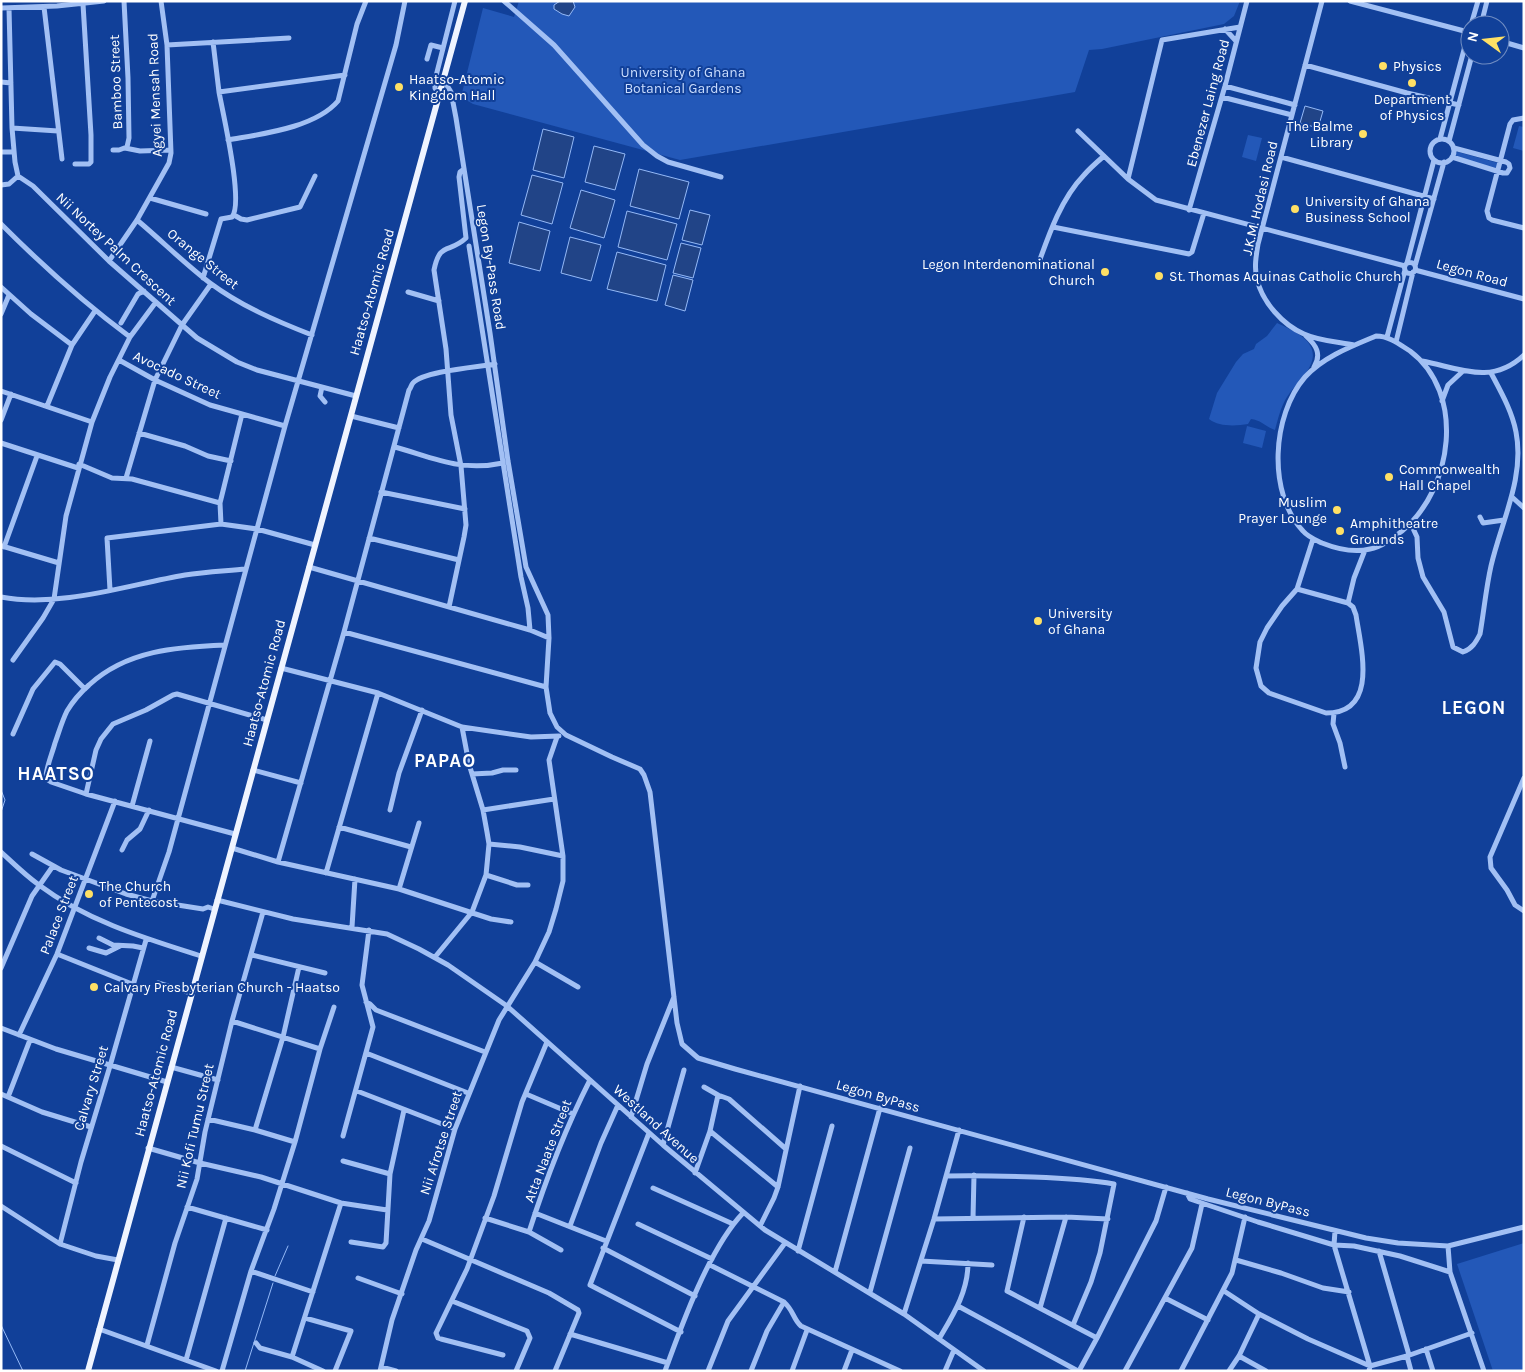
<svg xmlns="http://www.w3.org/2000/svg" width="1525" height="1372" font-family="Karla,sans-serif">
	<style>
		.green { fill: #2358b8 }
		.water { fill: #214487; stroke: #94b9f7 }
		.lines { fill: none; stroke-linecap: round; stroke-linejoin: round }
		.stream { stroke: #94b9f7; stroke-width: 1 }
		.minor { stroke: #a2c0f4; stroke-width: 5 }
		.major { stroke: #eff4ff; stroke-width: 6 }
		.poi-dot { fill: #ffe065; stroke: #114099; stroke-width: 2 }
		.labels { text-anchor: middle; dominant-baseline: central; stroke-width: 4; stroke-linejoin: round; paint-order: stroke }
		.poi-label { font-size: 14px; fill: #fff; stroke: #114099; text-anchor: start }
		.park-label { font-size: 14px; fill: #caddfe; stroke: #114099 }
		.street-label { font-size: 14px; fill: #fff; stroke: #114099 }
		.district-label { font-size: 19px; font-weight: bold; letter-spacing: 1px; fill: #fff; stroke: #114099 }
	</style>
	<rect width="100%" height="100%" fill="#114099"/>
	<path class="green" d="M519,1H1240L1234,16L1224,24L1102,49L1089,50L1075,92L680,160L473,104L461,97L483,8L514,17Z
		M1519,126L1524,127V151L1513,148Z
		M1248,135L1262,138L1256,161L1242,157Z
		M1458,152L1498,163L1496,169L1455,156V153Z
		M1277,323C1294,331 1322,342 1310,366C1306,376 1293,387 1287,397C1281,406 1278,419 1275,430C1266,427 1261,420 1251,419L1248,424C1236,426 1219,427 1209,419L1217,393L1236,362L1243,354L1254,349L1256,344L1267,336Z
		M1247,426L1266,431L1262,448L1243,443Z
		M1524,1243V1371H1493L1457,1264Z"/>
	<path class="water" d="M560,1H573L575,7L569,16L562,14L554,9V5Z
		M1305,106L1323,111L1318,128L1300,123Z
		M543,129L574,137L564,178L533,170Z
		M594,146L625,154L615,190L585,182Z
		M639,169L689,182L679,219L630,206Z
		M532,175L563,183L552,224L521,215Z
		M581,190L615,200L604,238L570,228Z
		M690,210L710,215L702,245L682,240Z
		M627,211L677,224L667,260L618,247Z
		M519,222L550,231L540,271L509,263Z
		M570,237L601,245L591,281L561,273Z
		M681,243L701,248L693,278L673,273Z
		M617,252L666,265L657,301L607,289Z
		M673,275L693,280L685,311L665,305Z"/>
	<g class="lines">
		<path class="stream" d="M1,790L5,800L1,812
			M275,1276L288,1246
			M1,1325L23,1371
			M245,1371L273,1283"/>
		<path class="minor" d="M504,1L554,45L643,145L657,156L668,162L721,177
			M1322,1L1258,244C1256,256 1254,268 1257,279C1262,302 1283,325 1304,334C1319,341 1338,342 1354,345
			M1350,1L1468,32
			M44,7L62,159
			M1,8L57,6L104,1
			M9,8L12,128L15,162L18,176L33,186L109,261L197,338L237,362L257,370L356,396
			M1471,25L1478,1
			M1481,25L1487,1
			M1225,29L1236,41
			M1500,41L1524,48
			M167,45L289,38
			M427,59L431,45L443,48
			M1305,65L1407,93L1459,105
			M443,79L451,92L456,118L490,333L508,461L526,567L548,615L549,638L546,687L550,713L557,727L566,735L612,757L640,769L644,775L650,792L677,1023L682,1044L698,1058L735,1069L1208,1199L1366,1238L1398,1243L1448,1246L1524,1227
			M1,82L11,83
			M1225,86L1295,105
			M219,92L345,75
			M439,94L435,88V80L455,1
			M1222,97L1292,115
			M1524,118L1513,120L1510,124L1487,211L1489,218L1492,220L1524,228
			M12,128L58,131
			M1078,131L1128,179L1156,200L1405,266
			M1440,139L1468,35
			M1430 151a12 12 0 1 1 24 0a12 12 0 1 1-24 0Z
			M228,140C261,134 315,128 338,101L357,24L366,1
			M1449,141L1472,55
			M125,148L140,151L171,150
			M113,150H119L127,147L129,138L128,78L124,1
			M1,152H14
			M1281,157L1434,199
			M1452,157L1503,173H1507L1510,168L1509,164L1506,162L1454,148
			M75,164H89L91,162V135L83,4
			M1128,179L1162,40L1240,27
			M1,185L9,184L18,176
			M150,198L206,214
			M1189,210L1225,86L1247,1
			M234,215L241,219L247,220L300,207L315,176
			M137,220C162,241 185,264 210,283C241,306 276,321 312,335
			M1,224C42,265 84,303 130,337
			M1053,227L1189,254L1192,252L1204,213
			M469,246L521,577L528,608L530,630
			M109,261L137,220L169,163L171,153L167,45L161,1
			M1404.5 268a5.5 5.5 0 1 1 11 0a5.5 5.5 0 1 1-11 0Z
			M1407,263L1434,160
			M1038,265C1049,234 1061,199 1084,175C1090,168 1097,162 1104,156
			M1415,266L1444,162
			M1415,270L1524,299
			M203,278L221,219L232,217C244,203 223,114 219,92C217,76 215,59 213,42
			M1,287L31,314L72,345
			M408,292L439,301
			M1,314L9,295
			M121,323L138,294L144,291
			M1306,336C1316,345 1322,354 1314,367
			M1376,336C1389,336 1399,344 1410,351C1466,393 1453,489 1402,531C1393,538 1382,547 1370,549C1354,553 1337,549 1322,543C1316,540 1308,537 1303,531C1267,493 1272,415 1305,377C1323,357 1352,346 1376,336Z
			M1387,337L1405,270
			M1396,342L1413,272
			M119,360L155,380L210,405L285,426
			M1422,361C1459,368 1491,386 1524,355
			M322,387L320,396L325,402
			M1,391L92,422
			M1442,401L1448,385L1462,372
			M47,406L72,345L95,311
			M351,416L399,428
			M1,420L11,394
			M139,433L185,446L208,456L231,461
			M1,443L78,468
			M395,447C434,458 461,472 503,463
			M79,464L112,478L132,479L220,503
			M126,478L155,380L182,325L211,284
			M381,492L465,509
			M1512,497L1524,508
			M1480,517L1483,523L1504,520
			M221,524L220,503L242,414
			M1411,524L1417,537L1418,558L1423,577L1444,612L1453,647L1463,652C1472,649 1476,642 1480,634C1484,611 1486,588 1491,566C1501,522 1525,478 1516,432C1512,411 1501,392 1491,373
			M369,538L459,560
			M1313,539L1297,589L1282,606L1267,628L1260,642L1256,668L1261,686L1269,693L1326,713C1379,713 1361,649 1356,615L1353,607L1348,603L1354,578L1365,550
			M2,546L59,563
			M4,547L37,456
			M309,567L530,630L549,638
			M1297,589L1348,603
			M110,590L107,538L221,524L257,529L315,545
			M1,597C60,608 127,585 185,575C205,572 226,571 246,569
			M449,607L464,537L466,525L461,466L451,415L446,349L434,270C440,241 449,254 466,238L459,177L460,172L464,169
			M344,632L546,687
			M225,645C177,647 127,650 89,685C81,692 73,701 67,711C62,721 59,732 55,743C52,754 47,765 46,776L48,780L51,782L86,794L235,834
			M13,660L43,618L54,599L66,516L92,422L110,377L130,337L156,302
			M281,668L378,693L462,727L531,737L559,736
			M1334,713L1333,724L1340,743L1345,767
			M13,734L33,689L55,662L60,664L85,689
			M253,770L301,783
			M472,774L492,773L503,770H516
			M1524,778L1490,857L1491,868L1507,890L1515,905L1524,911
			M86,794L96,750L101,739L113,724L146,710L173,695L177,694L267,720
			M132,806L150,741
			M390,810L399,773L422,710
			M483,810L554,799
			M339,827L411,847
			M489,844L520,847L563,856
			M232,848L278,862L399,889L491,919L511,922
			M122,850L127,840L140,829L149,810
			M1,852C13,863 25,875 39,885C87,921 144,938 201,956
			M32,854L61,870L126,894L152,901L203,909L208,907L214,909
			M278,862L344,632L409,390C411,388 411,385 413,383C423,371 478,367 495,364
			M326,873L378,693
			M486,875L517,885H528
			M399,889L419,823
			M217,900L293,919L387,934L419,949L448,965L507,1006L663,1145L765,1230L904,1314L984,1371
			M152,901L169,852L285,426L396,45L405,1
			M352,927L355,879
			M99,938L113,945L133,946L143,948
			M89,948L106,953L120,946
			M57,954L132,984
			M252,955L325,973
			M435,957L472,912L486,875L489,844L487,832L483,810L469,764L462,727
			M535,962L578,987
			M1,968L32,896L53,866
			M158,983L191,993
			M366,1002L370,1004L376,1010L485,1052
			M232,1021L320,1049
			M1,1028L56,1049L167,1082
			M19,1035L57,954L115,801
			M366,1053L468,1093
			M171,1067L218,1080
			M357,1091L455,1129
			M1,1094L42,1112L91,1127
			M526,1094L573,1114
			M718,1095L729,1099L786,1149
			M8,1097L30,1040
			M631,1117L647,1064L674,997
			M208,1119L255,1130L295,1142
			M255,1130L283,1037L299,967
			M710,1131L778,1187
			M649,1133L590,1285L681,1332
			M343,1136L373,1027L362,985L369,930
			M663,1145L684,1070
			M1,1146L76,1183
			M148,1148L200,1163L261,1177L341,1203L387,1210
			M343,1161L390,1174
			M695,1173L710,1131L718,1095L704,1087
			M947,1176C975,1175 1004,1176 1033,1177C1060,1178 1087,1179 1114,1184L1100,1253L1091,1282L1073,1325
			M653,1188L733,1224
			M1187,1193L1190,1199L1258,1222L1334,1245L1354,1246L1400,1256L1450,1272
			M1,1206L60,1244L96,1256L118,1260
			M187,1207L267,1230
			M535,1213L606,1241
			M1024,1217L1007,1291L1097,1338L1079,1371
			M485,1218L529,1232L561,1250
			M973,1218L974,1175
			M934,1219L1066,1217L1108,1219
			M638,1224L712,1259
			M570,1226L601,1143L618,1105
			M760,1226L774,1198L778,1187L800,1086
			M1335,1231L1334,1245L1370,1366L1369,1371
			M529,1232C546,1179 565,1129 590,1080
			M422,1239L549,1293L578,1310L579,1313L555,1371
			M351,1242L383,1247L386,1243L390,1174L404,1110
			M60,1244L81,1162L110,1066L146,940
			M1448,1246L1450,1272L1484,1371
			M603,1248L695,1296
			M798,1251L832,1126
			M1379,1251L1409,1355
			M1236,1260L1281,1273L1323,1288L1349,1292
			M921,1261L992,1265
			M710,1265L784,1302C794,1311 793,1319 801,1326L900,1371
			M251,1271L313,1292
			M835,1272L880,1108
			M358,1278L402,1294
			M1224,1291L1259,1314L1308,1339L1370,1366L1407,1356L1472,1333
			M870,1292L910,1148
			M1165,1298L1208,1320
			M452,1301L527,1331L530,1338L516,1371
			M958,1306L1078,1371
			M1040,1308L1066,1217
			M904,1314L934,1219L959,1130
			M305,1318L351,1331L335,1371
			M99,1329L216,1371
			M570,1334L668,1363
			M1097,1338L1156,1221L1166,1187
			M939,1339C953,1315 968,1292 968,1263
			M256,1343L260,1348L292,1357L323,1371
			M147,1345L175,1243L197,1179L205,1132L232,1021L263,912
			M1426,1349L1433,1371
			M503,1355L441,1339L438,1338L436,1333L467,1269L494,1196L522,1102L547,1042
			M1239,1356L1266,1371
			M1407,1356L1411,1371
			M292,1357L341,1203
			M186,1360L226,1218
			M381,1367L396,1371
			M222,1371L251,1271L274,1209L295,1142L320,1049L334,1007
			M380,1371L392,1320L416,1250L429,1221L455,1129L499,1020L535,962L549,932L556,909L563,881V856L549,760L557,737
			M665,1371C682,1324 709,1249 743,1213
			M708,1371L728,1321L785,1243
			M751,1371L767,1331L784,1302
			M792,1371L807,1330
			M844,1371L852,1350
			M945,1371L954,1350
			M1125,1371L1192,1248L1202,1204
			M1181,1371L1232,1273L1245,1217
			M1229,1371L1239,1356L1259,1314"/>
		<path class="major" d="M88,1371L465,1"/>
	</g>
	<g class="poi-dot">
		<circle cx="1383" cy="66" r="5"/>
		<circle cx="1412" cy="83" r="5"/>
		<circle cx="399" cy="87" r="5"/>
		<circle cx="1363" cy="134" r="5"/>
		<circle cx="1295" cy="209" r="5"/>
		<circle cx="1105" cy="272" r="5"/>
		<circle cx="1159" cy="276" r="5"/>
		<circle cx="1389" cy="477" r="5"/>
		<circle cx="1337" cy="510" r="5"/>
		<circle cx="1340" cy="531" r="5"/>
		<circle cx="1038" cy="621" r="5"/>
		<circle cx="89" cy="894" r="5"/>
		<circle cx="94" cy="987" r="5"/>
	</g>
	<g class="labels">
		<g class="poi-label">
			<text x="1393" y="66">Physics</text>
			<text x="409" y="79">Haatso-Atomic<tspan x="409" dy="16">Kingdom Hall</tspan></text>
			<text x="1412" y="99" text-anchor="middle">Department<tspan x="1412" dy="16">of Physics</tspan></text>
			<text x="1353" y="126" text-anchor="end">The Balme<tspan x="1353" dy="16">Library</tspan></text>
			<text x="1305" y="201">University of Ghana<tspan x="1305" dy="16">Business School</tspan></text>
			<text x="1095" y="264" text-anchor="end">Legon Interdenominational<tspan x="1095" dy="16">Church</tspan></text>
			<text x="1169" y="276">St. Thomas Aquinas Catholic Church</text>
			<text x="1399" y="469">Commonwealth<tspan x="1399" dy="16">Hall Chapel</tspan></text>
			<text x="1327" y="502" text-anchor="end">Muslim<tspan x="1327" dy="16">Prayer Lounge</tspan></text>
			<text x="1350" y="523">Amphitheatre<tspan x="1350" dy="16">Grounds</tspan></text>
			<text x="1048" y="613">University<tspan x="1048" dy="16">of Ghana</tspan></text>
			<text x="99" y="886">The Church<tspan x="99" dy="16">of Pentecost</tspan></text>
			<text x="104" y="987">Calvary Presbyterian Church - Haatso</text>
		</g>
		<g class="park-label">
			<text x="683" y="72">University of Ghana<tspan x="683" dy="16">Botanical Gardens</tspan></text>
		</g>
		<g class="street-label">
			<text transform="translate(116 82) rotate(-92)">Bamboo Street</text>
			<text transform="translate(155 95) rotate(-92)">Agyei Mensah Road</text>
			<text transform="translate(1208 103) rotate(-75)">Ebenezer Laing Road</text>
			<text transform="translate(1260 198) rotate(-77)">J.K.M. Hodasi Road</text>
			<text transform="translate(116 249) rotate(43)">Nii Nortey Palm Crescent</text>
			<text transform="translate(203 259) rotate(39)">Orange Street</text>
			<text transform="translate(491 267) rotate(81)">Legon By-Pass Road</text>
			<text transform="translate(1472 273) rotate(15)">Legon Road</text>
			<text transform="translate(372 292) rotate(-74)">Haatso-Atomic Road</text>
			<text transform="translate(177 375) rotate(25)">Avocado Street</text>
			<text transform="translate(264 683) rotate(-75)">Haatso-Atomic Road</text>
			<text transform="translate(59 915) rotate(-69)">Palace Street</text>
			<text transform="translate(156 1073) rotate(-75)">Haatso-Atomic Road</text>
			<text transform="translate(91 1088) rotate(-73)">Calvary Street</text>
			<text transform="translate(878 1096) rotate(16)">Legon ByPass</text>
			<text transform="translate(656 1124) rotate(42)">Westland Avenue</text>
			<text transform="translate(195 1126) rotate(-77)">Nii Kofi Tumu Street</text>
			<text transform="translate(441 1143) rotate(-72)">Nii Afrotse Street</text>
			<text transform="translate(548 1151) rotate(-69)">Atta Naate Street</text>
			<text transform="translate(1268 1202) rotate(14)">Legon ByPass</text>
		</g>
		<g class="district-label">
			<text x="1474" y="708">LEGON</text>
			<text x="445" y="761">PAPAO</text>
			<text x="56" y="774">HAATSO</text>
		</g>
	</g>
	<rect width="1525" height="1372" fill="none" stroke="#ffffff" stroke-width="5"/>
	<g transform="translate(1485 40) rotate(285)"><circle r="24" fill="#114099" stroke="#708cc2"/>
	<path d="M0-4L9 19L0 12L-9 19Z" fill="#ffe065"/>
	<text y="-8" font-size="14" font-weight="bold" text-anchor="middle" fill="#ffffff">N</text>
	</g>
</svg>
